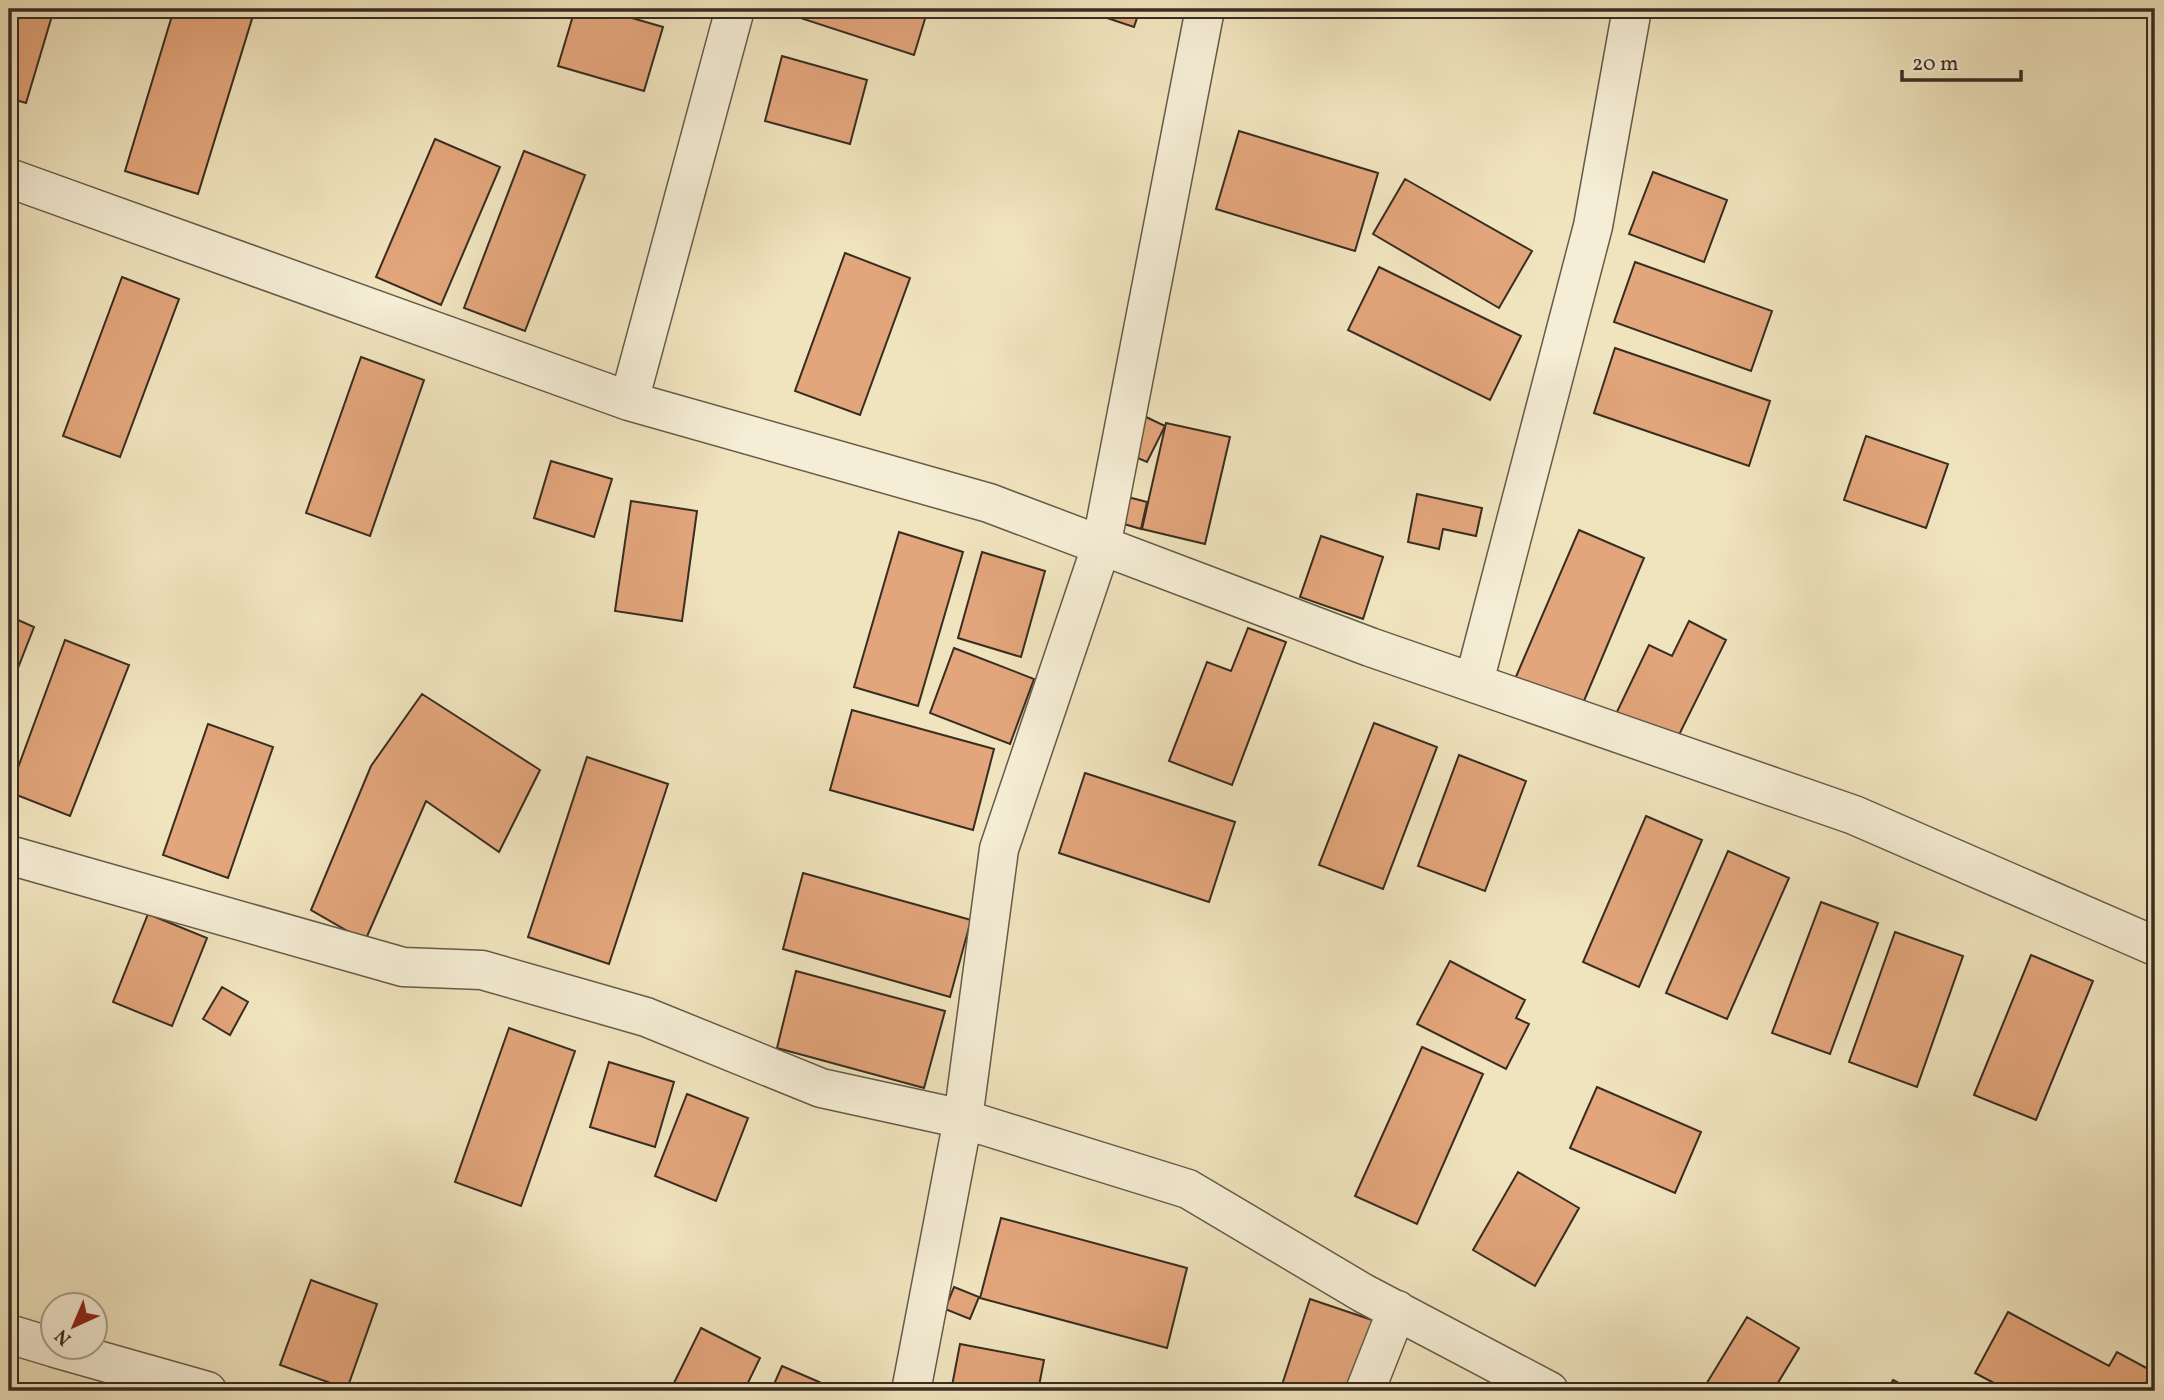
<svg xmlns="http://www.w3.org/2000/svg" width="2164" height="1400" font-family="Vollkorn,serif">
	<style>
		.building { fill: #e3a57b; stroke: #382d21; stroke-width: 2 }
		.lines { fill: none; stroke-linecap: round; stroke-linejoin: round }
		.minor-casing { stroke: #665b48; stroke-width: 41 }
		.minor { stroke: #f5edd5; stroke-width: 38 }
	</style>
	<rect width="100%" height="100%" fill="#f0e4be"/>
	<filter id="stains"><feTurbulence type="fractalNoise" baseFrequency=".00286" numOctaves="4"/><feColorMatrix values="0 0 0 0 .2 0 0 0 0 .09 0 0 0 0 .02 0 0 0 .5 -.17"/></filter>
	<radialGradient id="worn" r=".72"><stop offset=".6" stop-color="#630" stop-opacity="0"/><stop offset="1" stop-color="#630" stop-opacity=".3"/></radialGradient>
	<path class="building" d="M9,9H54L26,103L9,98Z
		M174,9H255L198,194L125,171Z
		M434,9H463L460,17Z
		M575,9H601L663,27L644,91L558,66Z
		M790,9H928L914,55L788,14Z
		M1080,9H1140L1134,27Z
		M2155,47V70L2148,67Z
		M782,56L867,80L850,144L765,121Z
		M1239,131L1378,173L1355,251L1216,209Z
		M435,139L500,167L441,305L376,277Z
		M524,151L585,175L525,331L464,308Z
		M1653,172L1727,200L1704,262L1629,234Z
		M1405,179L1532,251L1499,308L1373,234Z
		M845,253L910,278L860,415L795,391Z
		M1635,262L1772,311L1751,371L1614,322Z
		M1379,267L1521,336L1490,400L1348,330Z
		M122,277L179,299L120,457L63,436Z
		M1615,348L1770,401L1749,466L1594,413Z
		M361,357L424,380L370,536L306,513Z
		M1144,416L1165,426L1147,462L1126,453Z
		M1166,423L1230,437L1205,544L1142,529Z
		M1866,436L1948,464L1926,528L1844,500Z
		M551,461L612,479L594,537L534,518Z
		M1417,494L1482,508L1476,536L1443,529L1439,549L1408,542Z
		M1124,496L1147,502L1141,529L1117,522Z
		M631,501L697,511L682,621L615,611Z
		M1579,530L1644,558L1581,708L1515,679Z
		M899,532L963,552L918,706L854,687Z
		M1321,536L1383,557L1363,619L1300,597Z
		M982,552L1045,571L1021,657L958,638Z
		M9,616L34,627L9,691Z
		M1689,621L1726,640L1673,747L1614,718L1649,645L1672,656Z
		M1248,628L1286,642L1232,785L1169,761L1207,662L1231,671Z
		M65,640L129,665L70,816L9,792Z
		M954,648L1034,679L1010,744L930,713Z
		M422,694L540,770L499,852L426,801L365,941L311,910L371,766Z
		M852,710L994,749L973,830L830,790Z
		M1374,723L1437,747L1383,889L1319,865Z
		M208,724L273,747L228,878L163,855Z
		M1459,755L1526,781L1485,891L1418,866Z
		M587,757L668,784L609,964L528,937Z
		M1085,773L1235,822L1209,902L1059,853Z
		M1646,816L1702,840L1639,987L1583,962Z
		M1728,851L1789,878L1727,1019L1666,993Z
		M803,873L971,920L950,997L783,949Z
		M1821,902L1878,923L1830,1054L1772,1033Z
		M148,914L207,938L172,1026L113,1002Z
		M1895,932L1963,956L1917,1087L1849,1062Z
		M2031,955L2093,981L2036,1120L1974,1095Z
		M1450,961L1525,1000L1516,1018L1529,1024L1506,1069L1417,1024Z
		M796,971L945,1011L924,1088L777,1048Z
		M222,987L248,1002L230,1035L203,1019Z
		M509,1028L575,1051L521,1206L455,1182Z
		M1422,1047L1483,1074L1417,1224L1355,1196Z
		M609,1062L674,1082L655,1147L590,1127Z
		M1597,1087L1701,1132L1675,1193L1570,1148Z
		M687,1094L748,1118L716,1201L655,1176Z
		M1518,1172L1579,1208L1535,1286L1473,1250Z
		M1001,1218L1187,1268L1167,1348L980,1298Z
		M311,1280L377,1304L347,1389L280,1365Z
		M954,1287L979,1297L970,1319L945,1309Z
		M1310,1299L1375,1321L1352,1391H1280Z
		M2008,1312L2109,1366L2117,1352L2152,1371L2142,1391H2009L1975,1373Z
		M1747,1317L1799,1348L1773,1391H1702Z
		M701,1328L760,1358L744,1391H670Z
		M960,1344L1044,1360L1038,1391H951Z
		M782,1366L840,1391H771Z
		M1893,1380L1914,1391H1887Z"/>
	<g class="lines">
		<defs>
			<path id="minor" d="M9,178L629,401L989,503L1370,647L1854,815L2155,946
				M629,401L735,9
				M1474,682L1593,226L1632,9
				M9,855L403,967L482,970L646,1017L821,1088L963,1119L1188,1189L1363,1293L1549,1391
				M9,1334L52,1347
				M55,1348L207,1391
				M911,1391L963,1119L999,849L1101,547L1205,9
				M1365,1391L1397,1310"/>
		</defs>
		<use href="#minor" class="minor-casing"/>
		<use href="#minor" class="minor"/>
	</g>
	<rect width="2164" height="1400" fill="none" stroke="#f0e4be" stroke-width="35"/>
	<rect x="10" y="10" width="2143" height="1379" fill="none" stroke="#382d21" stroke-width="3.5"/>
	<rect x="18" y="18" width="2129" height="1365" fill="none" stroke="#382d21" stroke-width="2"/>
	<g transform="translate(74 1326) rotate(224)"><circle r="33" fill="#f5edd5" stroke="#a9a08d" stroke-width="2"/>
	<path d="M0-5L12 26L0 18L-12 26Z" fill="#8f2418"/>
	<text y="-10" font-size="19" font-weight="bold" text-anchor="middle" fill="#382d21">N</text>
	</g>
	<path d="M1902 70v10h119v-10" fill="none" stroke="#382d21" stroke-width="3.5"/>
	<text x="1912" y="70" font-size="21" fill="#382d21" stroke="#f5edd5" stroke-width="5" paint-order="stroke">20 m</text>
	<rect width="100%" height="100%" filter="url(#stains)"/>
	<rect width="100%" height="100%" fill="url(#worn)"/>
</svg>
